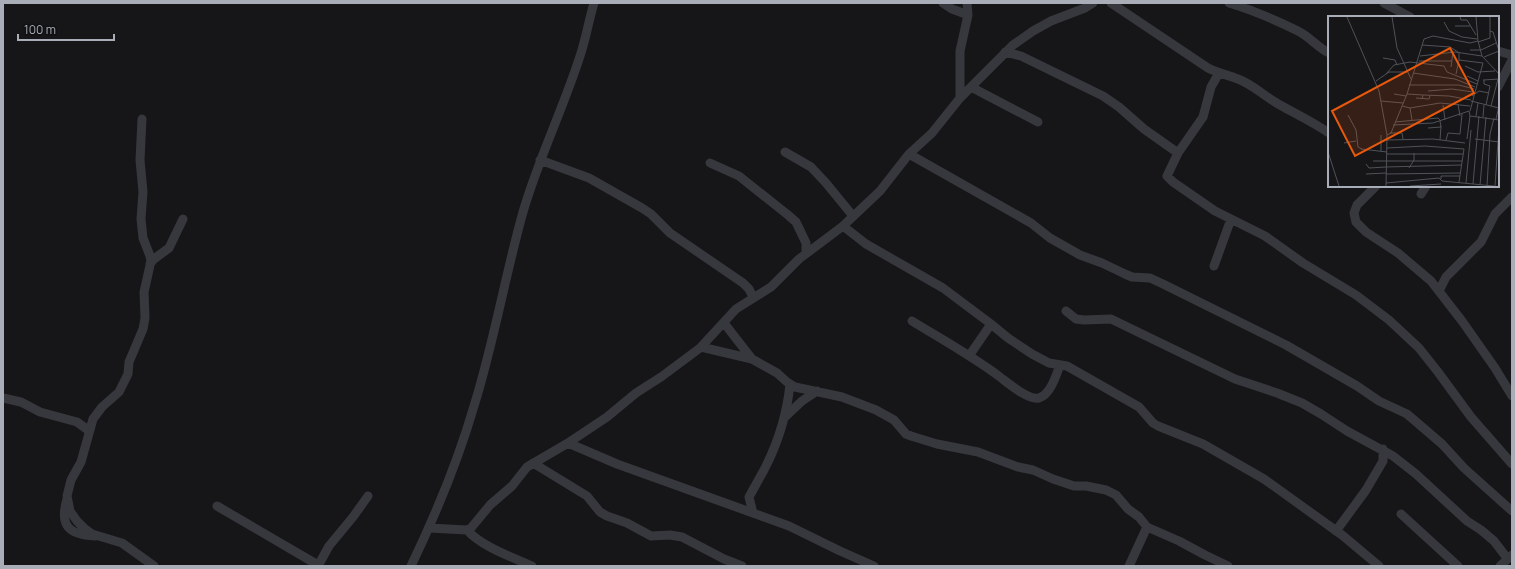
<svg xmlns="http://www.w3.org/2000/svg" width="1515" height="569" font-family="Manrope,sans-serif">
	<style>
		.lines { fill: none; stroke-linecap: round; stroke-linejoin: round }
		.minor { stroke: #37383d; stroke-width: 9 }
		.inset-road { fill: none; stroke: #505258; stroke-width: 1 }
		.view { fill: #e8590c; fill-opacity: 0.15; stroke: #e8590c; stroke-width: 2 }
		.inset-edge { fill: none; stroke: #a8adb8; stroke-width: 2 }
	</style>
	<rect width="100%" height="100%" fill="#161618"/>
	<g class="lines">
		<path class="minor" d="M943,3L952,9L968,15
			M1111,3L1208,68C1218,73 1228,75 1238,79C1254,85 1265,97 1280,105C1296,114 1313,122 1329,133
			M1229,3C1252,10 1276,20 1298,31C1310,37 1317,47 1329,53
			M1384,3L1410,17
			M1498,51L1512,55
			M1005,52L1021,56L1103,96L1119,107L1144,129L1178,153
			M1219,73L1211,87L1203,117L1178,153L1167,176L1173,182L1215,211L1265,236L1303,263L1356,295L1389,320L1419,348L1438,372L1471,417L1512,464
			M971,87L1038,122
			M1498,87L1512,60
			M960,98V51L968,15L967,3
			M142,119L140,160L143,192L141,219L143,238L150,256L151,261L144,292L145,318L143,329L129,362L128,374L119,392L102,407L93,419L81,462L71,480L67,496L70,511L77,521L84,528L92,534L122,543L154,566
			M785,152L811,167L826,183L853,216
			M909,154L1031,223L1050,238L1080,255L1102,263L1125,274L1132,277L1150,278L1163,284L1286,345L1357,386L1379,401L1407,414L1442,444L1464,468L1512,511
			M540,160L589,178L642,208L651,214L670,233L743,283L749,289L753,297
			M710,163L739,176L788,215L796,222L806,243V253
			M1376,186L1357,205L1354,213L1356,222L1366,232L1398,253L1431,281L1462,321L1495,368L1512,396
			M1421,194L1426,186
			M843,226L866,244L943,288L991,324
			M150,264L154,259L169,248L183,219
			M1214,266L1231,219
			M1439,291L1446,277L1481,242L1495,214L1512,197
			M1066,311L1076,319L1084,320L1111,319L1235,379L1277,393L1302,403L1321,414L1347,431L1393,456L1416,474L1467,521L1481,530L1494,541L1507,558
			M912,321C941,339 972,356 1000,377C1008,383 1029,401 1039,398C1051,394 1056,375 1060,365
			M724,323L752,359
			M701,347L752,359L777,373L787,382L795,387L842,397L876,410L894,420L906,434L911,436L937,444L978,452L1018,467L1033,470L1053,479L1074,486H1086L1106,490L1116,495L1128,509L1139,517L1147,527L1179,541L1205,555L1228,566
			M969,356L991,324L1008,338L1032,354L1049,363L1067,366L1139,407L1153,423L1158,426L1203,444L1264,479L1342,535L1379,566
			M3,398L21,402L40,412L77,422L88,430
			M785,417L802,401L817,391
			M568,443L617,464L789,526L840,551L874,566
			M533,463L587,496L600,512L607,516L627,523L651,536L670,535L682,537L724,559L742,566
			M67,499C59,526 69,535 95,536
			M217,506L318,565
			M753,513L749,497C754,488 759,479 764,470C778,443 787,414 790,384
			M1401,514L1458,566
			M429,528L467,530L471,528L490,505L512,486L527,467L568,443L607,417L636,393L661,377L700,348L736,309L771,287L799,259L843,226L880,191L909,154L932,133L960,98L1013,45L1033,31L1051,21L1085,8L1093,3
			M467,530C482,547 512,557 532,566
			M1336,531L1366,490L1383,461V449
			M318,566L329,546L353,517L368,496
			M411,566C436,514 458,461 474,406C494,342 505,276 523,212C539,157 564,107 581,53C586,37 589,20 594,3
			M1129,566L1147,527
			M1500,566L1512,555"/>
	</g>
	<g transform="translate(1328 16)">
		<rect width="171" height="171" fill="#161618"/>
		<path class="inset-road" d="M19,1L51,75L59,119L58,170M64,1L69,32L83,63M132,1L133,4H139L148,19M148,1L150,25M116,6L121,15L134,21L149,23M127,10H142M162,15L165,16L171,35M150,26L162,22V1M94,29L122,31L130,36M142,34H153L168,27M131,36V44L155,47L142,95M92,40L127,36L154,40M156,41L171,35M55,42L67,44L69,49M91,45H124M137,50L150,56L167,55M123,51L125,36M85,57L127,63L147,71M58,58L66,49L82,46L116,50L119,56L149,68M128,58L131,44M139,60L150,65M155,64L171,63M156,64V68L162,70L158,89M48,65L61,56H80M81,69H131L146,73M100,75L124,73L145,76M66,78L78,80M79,78L95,79M144,80L151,75L161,77M88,82L101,83L102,80M94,83L95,79L121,80L143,84M53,85L75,87M143,85L171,92M130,88L132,100M115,89L117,104M74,90L82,92L112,87L142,90M163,90L170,63M82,92L84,104M20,99L28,114L30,131L34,133M148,100L150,87M155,101L156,89M168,103L171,90M67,106L110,102L113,105M65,109L105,107L141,95L142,100M100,112L113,111L112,105M62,117H74L75,123M59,119L63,117L79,78L96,23L105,20L142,27L150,25L154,40L171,58M139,123L142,100L171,104M147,123L171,126M59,124L105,123L137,127M112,124L113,110M118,124L120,117L132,118L134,98M16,127L28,125M59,132L97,130L136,133L131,166M33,133L59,136M53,135V119M0,136L11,170M59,138H135M45,145H58M59,145H134M38,148L41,152L58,151M58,151L133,149M81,152L86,144V137M38,158L58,157M58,158L132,157M113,163V160H132M58,167L111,162L114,165L166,170M138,167L143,114M145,168L151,100M152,169L158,101M82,170L113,168M159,170L162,118L166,102M167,170L171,111"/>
		<path class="view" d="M122,32L146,77L27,140L4,95Z"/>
		<rect width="171" height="171" class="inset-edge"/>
	</g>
	<rect width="1515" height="569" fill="none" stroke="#a8adb8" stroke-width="8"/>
	<path d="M18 34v6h96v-6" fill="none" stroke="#a8adb8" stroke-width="2"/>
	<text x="24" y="34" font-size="12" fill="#a8adb8" stroke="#111113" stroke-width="3" paint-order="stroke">100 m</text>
</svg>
